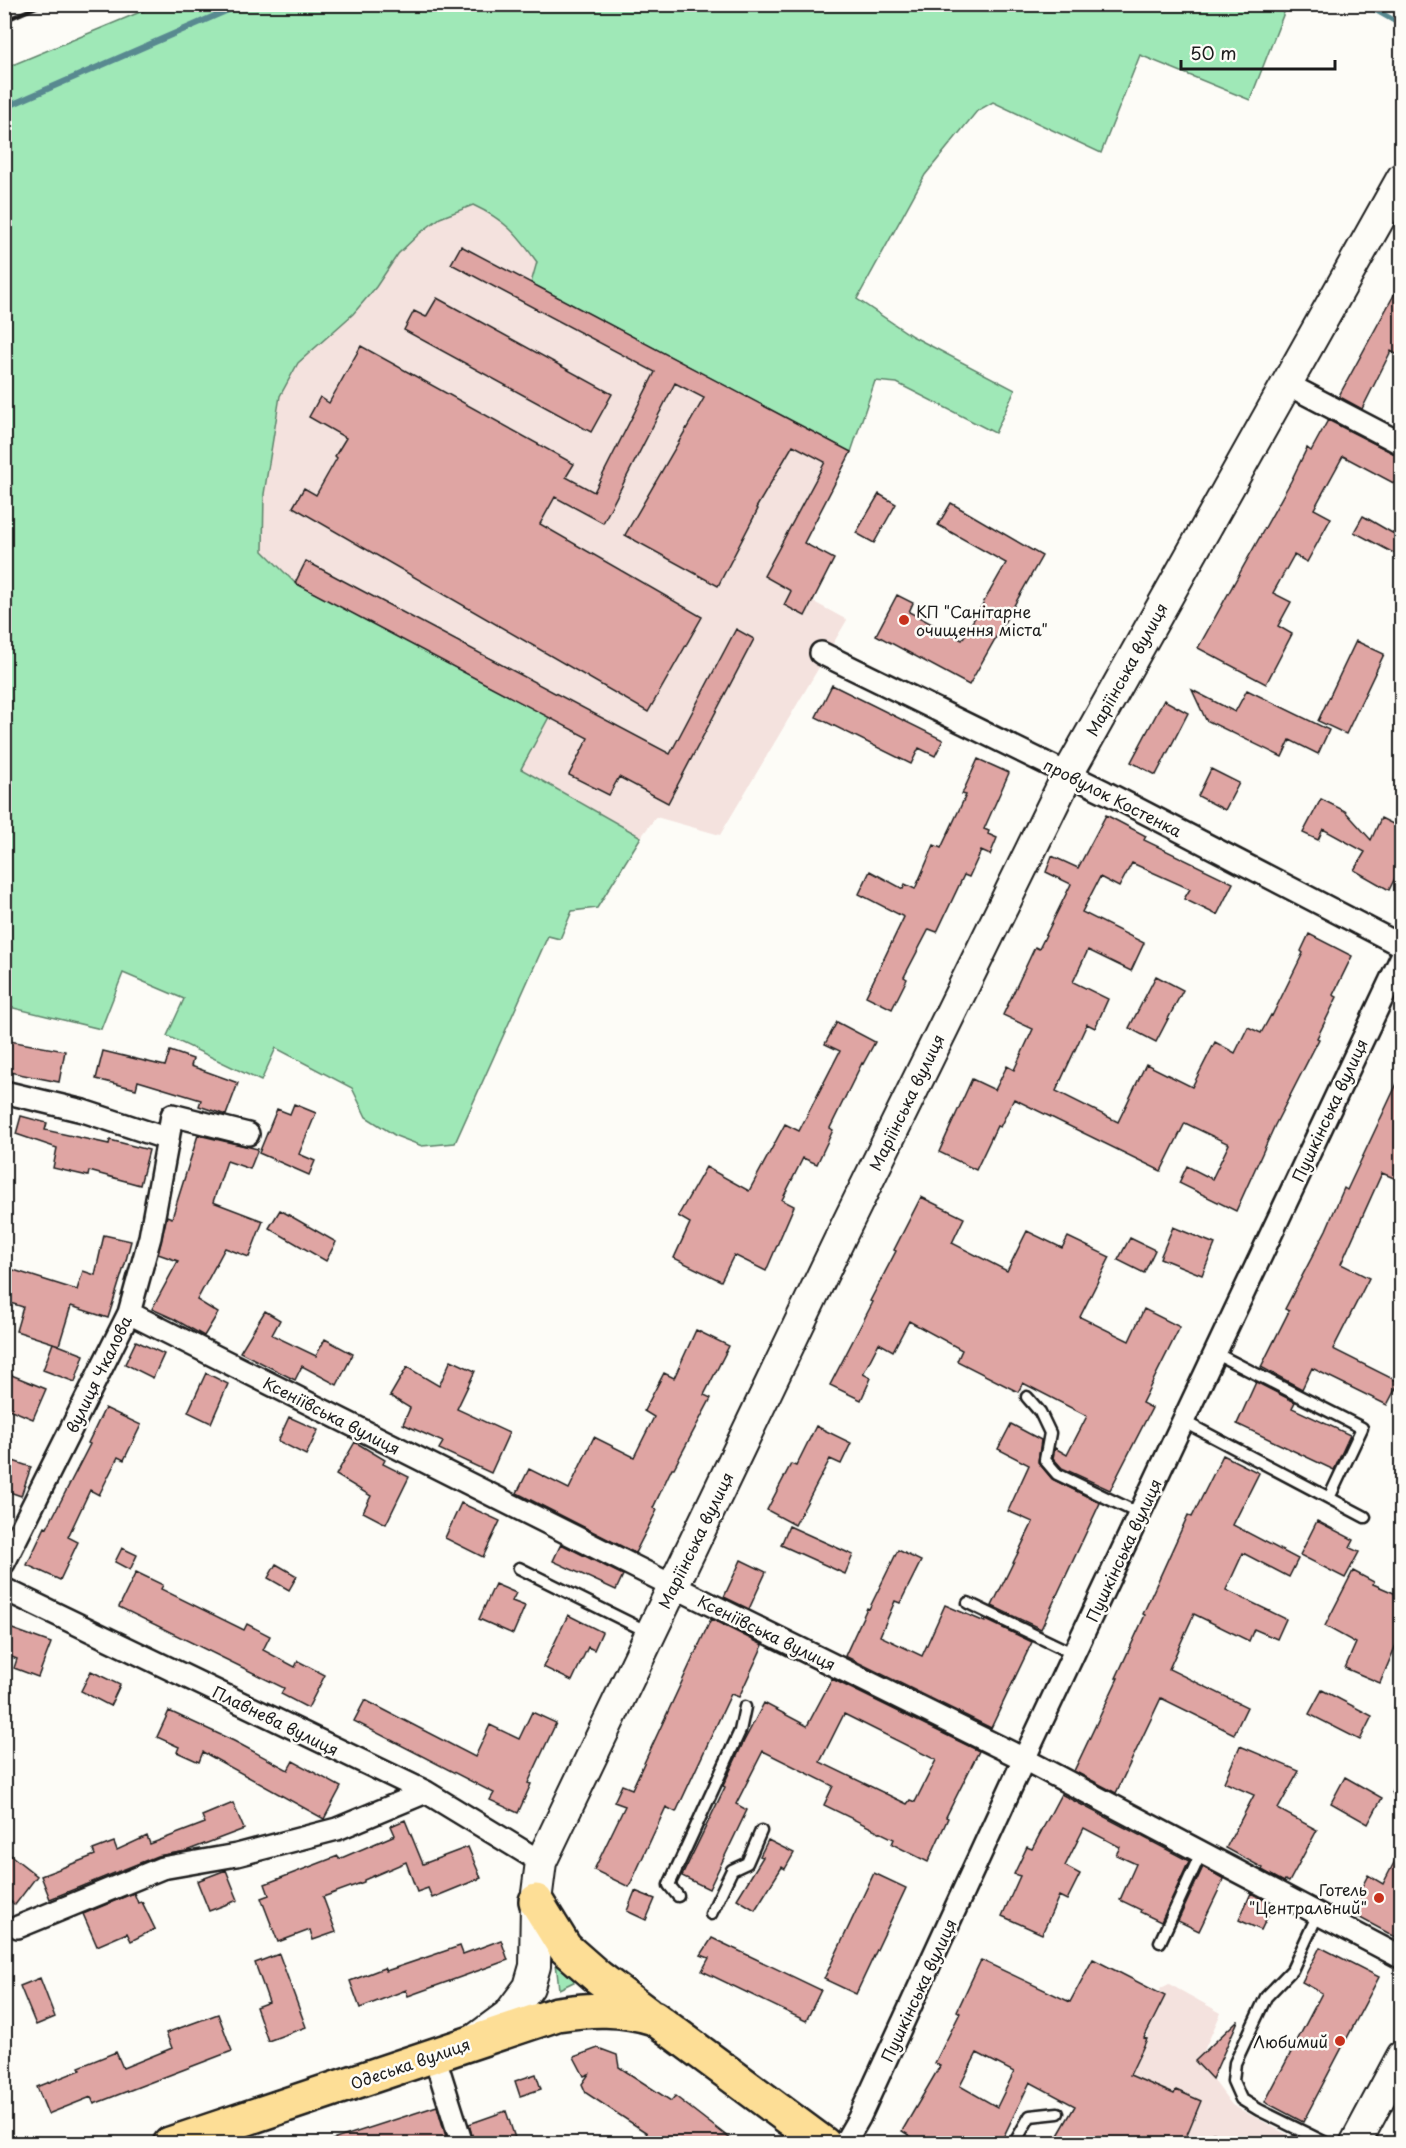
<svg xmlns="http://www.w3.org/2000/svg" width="1406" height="2148" font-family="'Playpen Sans',sans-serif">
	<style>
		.built { fill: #f4e2de }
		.green { fill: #9fe8b7; stroke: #5e826a; stroke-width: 1.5 }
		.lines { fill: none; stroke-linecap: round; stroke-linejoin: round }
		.stream { stroke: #598990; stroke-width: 6 }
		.building { fill: #dfa5a3; stroke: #1c1c1c; stroke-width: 1.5; fill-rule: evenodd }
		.service-casing { stroke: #1c1c1c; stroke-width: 15 }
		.minor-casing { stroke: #1c1c1c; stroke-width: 26 }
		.secondary-casing { stroke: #1c1c1c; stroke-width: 34 }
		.primary-casing { stroke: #1c1c1c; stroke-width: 38 }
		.service { stroke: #fdfcf7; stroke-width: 10 }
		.minor { stroke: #fdfcf7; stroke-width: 21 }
		.secondary { stroke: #fdfcf7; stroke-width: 30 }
		.primary { stroke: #fdde96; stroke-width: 33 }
		.rail { stroke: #1c1c1c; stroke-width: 4.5 }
		.poi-dot { fill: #c8321e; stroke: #fdfcf7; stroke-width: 2 }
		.labels { text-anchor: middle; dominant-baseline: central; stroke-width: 5; stroke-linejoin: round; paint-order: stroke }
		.poi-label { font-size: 16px; fill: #1c1c1c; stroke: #fdfcf7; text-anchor: end }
		.street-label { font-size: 16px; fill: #1c1c1c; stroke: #fdfcf7 }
	</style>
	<rect width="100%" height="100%" fill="#fdfcf7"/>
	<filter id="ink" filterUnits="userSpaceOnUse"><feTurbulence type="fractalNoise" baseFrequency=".0167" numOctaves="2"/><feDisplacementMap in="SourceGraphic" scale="12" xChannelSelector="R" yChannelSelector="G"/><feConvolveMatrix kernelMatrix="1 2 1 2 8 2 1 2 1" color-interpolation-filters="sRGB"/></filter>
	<g filter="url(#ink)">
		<path class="built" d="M473,205L496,216L519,237L537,262L531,283L851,452L804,543L834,559L812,601L847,620L720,835L656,817L641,837L521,769L548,717L295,583L263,551L264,494L280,396L298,363L353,314L376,287L398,254L420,233L440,218Z
			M1169,1984L1221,2013L1202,2055L1195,2061L1215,2082L1232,2105L1292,2137L1289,2144H1095L1123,2090L1147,2039L1149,2028L1165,1997L1159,1993L1161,1988Z"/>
		<path class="green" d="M157,5H1287L1250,100L1140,55L1101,153L993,102L977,111L925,175L857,299L912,336L1015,390L995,433L897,383L875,381L851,452L531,283L537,262C516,233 505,220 473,205L440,218L420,233L398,254L376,287L353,314L298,363L280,396L264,494L263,551L295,583L549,717L521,769L641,837L597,908L572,911L560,939L548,936L455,1143L422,1146L396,1136L366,1117L352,1088L276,1048L261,1081L167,1036L184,999L123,973L101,1029L5,1006V68Z
			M555,1954L584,1977L559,1989Z"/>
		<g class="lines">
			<path class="stream" d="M1365,4L1402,25
				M4,108L242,4"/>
		</g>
		<path class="building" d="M461,246L851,452L804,543L834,559L805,616L784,605L791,591L764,576L825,462L793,445L756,508L758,509L718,586L625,535L704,398L675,383L603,523L555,497L540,524L702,617L648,712L293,507L304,488L316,495L337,458L335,456L346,438L309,417L320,397L329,403L361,346L574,464L566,477L594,492L655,372L451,264Z
			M1401,282V357L1391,351L1362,409L1340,397V394Z
			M437,298L612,394L591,432L404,330L414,311L426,317Z
			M1328,420L1401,457V487L1343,456L1314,509L1331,518L1307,562L1294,555L1273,593L1291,602L1278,626L1292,634L1266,684L1198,648L1291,481L1307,448L1311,451Z
			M879,494L896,504L874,543L856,533Z
			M951,503L1042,556L969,685L876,635L897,595L913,603L909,612L962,640L1006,563L938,525Z
			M1363,516L1401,538V557L1354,532Z
			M306,561L670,754L736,629L754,639L668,803L619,777L609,795L569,775L588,738L295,583Z
			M1356,641L1384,654L1346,734L1318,721Z
			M832,685L943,740L935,756L919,748L911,764L816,717Z
			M1192,690L1235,712L1247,690L1329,730L1318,754L1290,740L1282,757L1206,720Z
			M1164,700L1188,713L1156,775L1131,762Z
			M978,759L1009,773L984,829L989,831L988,834L997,838L990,855L981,851L969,877L964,875L937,932L929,929L904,977L907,979L892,1009L866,996L904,917L859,894L870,871L903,889L905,884L915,889L934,845L941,848L966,795L962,794Z
			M1211,769L1239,783L1225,810L1198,796Z
			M1321,799L1345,811L1371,840L1381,818L1401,828V866L1389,890L1354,870L1365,852L1323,829L1318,840L1303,833Z
			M1106,815L1146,836L1144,840L1233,883L1217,915L1184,899L1190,889L1132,863L1119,887L1100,877L1082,912L1144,943L1131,971L1088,950L1073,982L1108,999L1095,1028L1087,1024L1056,1091L1118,1122L1146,1064L1192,1087L1215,1042L1235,1053L1248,1027L1261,1033L1271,1015L1272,1016L1303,953L1301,951L1309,934L1352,956L1333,995L1337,997L1317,1038L1319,1039L1275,1125L1236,1211L1179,1183L1187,1166L1212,1179L1229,1144L1185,1123L1161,1171L1014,1099L1000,1127L997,1126L976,1170L939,1152L972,1079L995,1090L1007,1066L1014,1070L1033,1029L1003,1015L1035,947L1039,949L1071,884L1046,872L1052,856L1078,868Z
			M1156,976L1183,990L1156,1042L1129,1028Z
			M837,1022L875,1042L863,1064L862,1063L830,1128L833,1130L817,1164L803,1158L782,1200L794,1206L766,1271L734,1255L721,1281L674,1258L690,1223L678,1216L706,1167L749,1191L785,1124L799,1131L840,1051L825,1044Z
			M4,1040L65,1051L59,1082L4,1071Z
			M103,1051L165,1066L170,1051L193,1059L191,1066L238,1083L226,1115L199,1106L201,1100L138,1081L136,1089L96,1079Z
			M1401,1075V1181L1382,1173L1341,1264L1369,1278L1333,1349L1399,1382L1387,1405L1312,1368L1302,1389L1261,1367L1289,1311L1285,1309L1326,1230L1344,1188L1347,1190Z
			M294,1104L316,1113L299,1154L315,1161L309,1175L259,1153L277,1109L290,1114Z
			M21,1116L47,1123L45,1130L109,1144L110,1140L149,1150L140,1185L89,1171L88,1176L53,1168L57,1148L16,1134Z
			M198,1135L258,1149L250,1169L227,1161L213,1202L263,1221L249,1257L225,1248L197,1300L218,1313L204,1336L174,1319L152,1309L178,1261L158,1254L167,1216L172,1218Z
			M921,1197L964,1218L952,1243L1007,1271L1027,1231L1062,1248L1068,1237L1110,1257L1080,1317L1129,1341L1144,1309L1180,1327L1142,1403L1152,1408L1110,1490L1062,1468L1053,1458L1055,1448L1067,1455L1087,1416L1023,1383L1018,1392L957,1361L962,1350L909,1321L893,1351L879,1343L863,1374L871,1378L861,1400L830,1385L873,1302L870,1301L896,1251L894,1250Z
			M280,1210L336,1242L326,1261L269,1228Z
			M1173,1227L1215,1244L1202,1275L1160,1258Z
			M104,1235L131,1241L125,1264L108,1318L71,1306L59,1345L16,1331L23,1307L4,1301V1267L77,1290L83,1271L95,1275Z
			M1130,1238L1155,1250L1144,1273L1118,1260Z
			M265,1311L280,1320L272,1335L316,1356L325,1339L353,1354L337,1385L302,1366L295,1380L240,1352Z
			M696,1330L729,1346L704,1395L711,1398L674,1468H672L653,1508L657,1510L635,1553L517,1493L529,1469L569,1489L594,1437L634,1457L654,1417L644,1411L664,1373L674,1378Z
			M136,1341L164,1354L153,1378L125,1364Z
			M53,1343L84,1355L75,1382L43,1370Z
			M451,1360L475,1371L457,1409L509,1433L491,1473L439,1449L443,1442L403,1424L410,1408L390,1396L407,1367L439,1386Z
			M4,1372L46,1389L33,1419L4,1407Z
			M206,1373L228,1384L211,1423L188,1412Z
			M1256,1382L1295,1402L1292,1408L1350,1435L1334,1470L1237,1424Z
			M105,1408L141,1425L124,1460L118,1457L99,1495L90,1490L68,1537L78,1542L60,1580L27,1565L45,1527L47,1528L90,1444L88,1443Z
			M289,1417L318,1430L306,1455L278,1441Z
			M1011,1424L1041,1440L1038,1462L1052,1479L1100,1503L1041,1629L992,1606L1033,1522L1008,1511L1029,1465L998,1449Z
			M816,1426L851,1443L841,1464L830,1459L795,1525L767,1510L791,1464L796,1466Z
			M355,1442L385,1460L383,1464L409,1477L386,1524L363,1512L371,1496L336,1475Z
			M1223,1455L1259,1473L1233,1525L1298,1559L1289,1577L1243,1553L1226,1590L1286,1619L1277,1639L1254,1629L1249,1641L1194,1614L1169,1669L1247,1707L1234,1734L1161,1698L1116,1793L1074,1771L1118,1678H1116L1145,1615L1143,1614L1188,1515L1192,1517Z
			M4,1458L31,1467L21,1496L4,1490Z
			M461,1503L500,1521L483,1557L445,1538Z
			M1317,1521L1354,1540L1350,1548L1359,1552L1345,1578L1300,1555Z
			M789,1526L853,1555L845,1574L781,1545Z
			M561,1544L623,1575L616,1590L553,1561Z
			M122,1548L137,1555L130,1570L115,1562Z
			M898,1550L921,1561L900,1603L895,1601L880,1636L922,1656L945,1605L985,1622L986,1620L1032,1642L991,1728L845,1656L867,1608L869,1609Z
			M741,1560L766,1572L749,1609L724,1597Z
			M276,1564L297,1576L289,1590L268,1578Z
			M1353,1571L1374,1582L1373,1584L1401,1596V1633L1380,1683L1345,1668L1356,1643L1325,1626Z
			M136,1572L163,1585L161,1589L244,1630L247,1624L270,1636L263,1650L295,1667L298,1661L325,1675L308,1708L281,1694L284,1688L119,1607Z
			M495,1584L516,1593L512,1601L525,1606L513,1634L479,1619Z
			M568,1615L602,1632L594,1650L588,1647L572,1681L543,1667Z
			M711,1619L763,1645L739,1697L731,1694L676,1812L666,1807L629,1887L594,1870L625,1806L614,1802L622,1785L632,1789Z
			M4,1626L51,1643L38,1677L14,1668L17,1659L4,1654Z
			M91,1671L120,1685L110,1706L81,1691Z
			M832,1679L979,1751L946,1817L948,1818L928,1862L892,1844L894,1839L824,1805L833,1786L763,1751L736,1804L747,1810L709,1889L682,1876L725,1787L723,1786L744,1741L764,1703L807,1726ZM844,1714L936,1760L915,1802L910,1800L907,1804L820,1762Z
			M1322,1690L1372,1716L1360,1740L1309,1714Z
			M365,1700L475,1757L490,1725L519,1739L532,1712L556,1723L528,1783L531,1784L518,1813L490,1800L494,1793L354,1721Z
			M169,1711L234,1741L288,1770L293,1761L341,1787L324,1819L203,1752L199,1762L177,1752L179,1747L157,1737Z
			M1240,1746L1299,1771L1278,1809L1317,1830L1289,1882L1285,1880L1284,1882L1262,1870L1263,1868L1226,1848L1254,1795L1224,1782Z
			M1345,1777L1382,1798L1368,1824L1331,1803Z
			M1061,1794L1189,1861L1161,1922L1140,1912L1141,1910L1120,1900L1136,1864L1116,1855L1120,1847L1084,1828L1065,1866L1080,1874L1067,1900L1059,1896L1042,1934L1002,1916L1020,1876L1014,1874L1027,1847L1032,1849Z
			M233,1803L244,1829L186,1851L157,1856L50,1899L41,1876L95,1855L93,1850L114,1842L117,1850L147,1836L150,1844L205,1823L202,1816Z
			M405,1820L423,1864L468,1847L481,1878L432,1898L428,1888L417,1892L406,1862L364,1880V1882L323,1897L336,1932L313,1940L310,1930L278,1942L261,1898L269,1895L265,1884L338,1856L339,1859L395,1835L391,1826Z
			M768,1840L794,1853L785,1869L782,1867L755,1910L737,1899L763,1857L760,1856Z
			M1401,1849V1940L1349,1912L1368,1875L1383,1884Z
			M4,1850L37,1876L15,1905L4,1896Z
			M1203,1867L1224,1879L1199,1931L1178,1921Z
			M226,1870L238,1900L209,1911L197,1881Z
			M874,1873L906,1888L856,1994L824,1979Z
			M635,1891L655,1899L646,1920L627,1911Z
			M134,1893L138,1903L142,1902L155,1929L131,1941L127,1933L97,1946L83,1914Z
			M1251,1893L1273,1905L1261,1930L1239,1920Z
			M712,1938L821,1990L806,2021L702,1971L709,1958L701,1955Z
			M501,1940L508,1960L408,1996L406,1990L360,2008L350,1981L384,1968L386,1971L460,1946L463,1954Z
			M1320,1947L1379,1977L1303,2122L1265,2102L1322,1993L1302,1982Z
			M279,1954L306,2027L268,2041L256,2007L269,2002L255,1963Z
			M1093,1959L1165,1996L1144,2038L1147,2039L1130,2075L1174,2094L1176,2090L1201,2101L1183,2144H1116L1099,2136L1095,2144H1053L1075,2106L1030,2082L1000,2144H923L902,2131L940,2066L935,2063L960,2013L957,2011L981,1960L1070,2002ZM977,2053L1014,2072L997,2107L960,2086Z
			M40,1978L55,2017L36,2025L20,1986Z
			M218,2014L232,2051L94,2104L91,2097L48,2114L37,2087L81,2070L79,2067L116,2052L123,2068L172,2048L166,2033Z
			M1237,2021H1238L1212,2079L1195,2061Z
			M598,2048L617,2055L619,2067L671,2101L675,2096L737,2144H639L647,2133L586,2093L582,2084L589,2074L584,2076L574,2057Z
			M536,2074L541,2089L520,2096L515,2081Z
			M437,2106L448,2144H332V2140Z
			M506,2111L517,2144H474L469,2124Z"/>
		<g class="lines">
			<defs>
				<path id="service" d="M1215,1353L1362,1428L1329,1498
					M1027,1397L1040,1412L1050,1433L1045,1460L1057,1474L1140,1514
					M1183,1421L1365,1517
					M519,1568L650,1633
					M968,1603L1074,1654
					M1399,1791L1402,1786
					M678,1896L669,1885L740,1731L745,1707
					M711,1914L732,1870L747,1863L761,1831
					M1318,1914L1292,1970L1266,1997L1235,2063L1233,2081L1241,2099L1259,2110L1328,2144
					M1160,1942L1201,1853
					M237,2124L243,2144
					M1213,2140L1219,2144
					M1014,2144L1030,2116L1058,2113"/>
				<path id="minor" d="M1285,383L1402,444
					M821,653L1105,792L1402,946
					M4,1092L83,1111L168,1139L172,1115L248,1134
					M129,1313L673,1586L1024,1759L1402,1958
					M4,1563L129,1313L150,1237L168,1139
					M4,1589L426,1792L541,1862
					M18,1927L162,1868L237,1855L337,1829L426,1792
					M434,2055L462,2144
					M844,2144L859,2118L1024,1759L1402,956"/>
				<path id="secondary" d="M477,2038L508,2015L529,1987L535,1966L536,1901L541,1862L845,1228L1068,774L1402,178
					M1355,2144L1402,2056"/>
				<path id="primary" d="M536,1901L565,1948L598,1977L647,2014
					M170,2144L557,2014C591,2009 621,2008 654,2018L824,2144"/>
			</defs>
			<use href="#service" class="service-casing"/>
			<use href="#minor" class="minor-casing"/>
			<use href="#secondary" class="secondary-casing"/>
			<use href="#primary" class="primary-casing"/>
			<use href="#service" class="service"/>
			<use href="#minor" class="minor"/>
			<use href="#secondary" class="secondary"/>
			<use href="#primary" class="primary"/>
			<path class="rail" d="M4,21L43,4"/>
		</g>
	</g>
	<g class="poi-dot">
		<circle cx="904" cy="620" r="6"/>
		<circle cx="1379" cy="1898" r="6"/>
		<circle cx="1340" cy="2041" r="6"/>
	</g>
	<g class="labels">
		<g class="poi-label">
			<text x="916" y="611" text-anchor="start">КП "Санітарне<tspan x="916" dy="18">очищення міста"</tspan></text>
			<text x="1367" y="1889">Готель<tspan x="1367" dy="18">"Центральний"</tspan></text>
			<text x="1328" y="2041">Любимий</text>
		</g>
		<g class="street-label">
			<text transform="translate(1126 669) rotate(-61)">Маріїнська вулиця</text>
			<text transform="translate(1113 797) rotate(27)">провулок Костенка</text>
			<text transform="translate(906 1102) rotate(-64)">Маріїнська вулиця</text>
			<text transform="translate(1329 1110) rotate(-65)">Пушкінська вулиця</text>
			<text transform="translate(98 1374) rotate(-64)">вулиця Чкалова</text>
			<text transform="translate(332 1415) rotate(27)">Ксеніївська вулиця</text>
			<text transform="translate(695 1540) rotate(-64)">Маріїнська вулиця</text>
			<text transform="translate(1123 1550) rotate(-65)">Пушкінська вулиця</text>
			<text transform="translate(767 1632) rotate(26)">Ксеніївська вулиця</text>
			<text transform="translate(276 1720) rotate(26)">Плавнева вулиця</text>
			<text transform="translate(918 1990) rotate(-65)">Пушкінська вулиця</text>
			<text transform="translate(410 2063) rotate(-19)">Одеська вулиця</text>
		</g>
	</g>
	<rect width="1406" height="2148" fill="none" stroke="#fdfcf7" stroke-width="24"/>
	<rect x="12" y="12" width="1382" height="2124" fill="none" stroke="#1c1c1c" stroke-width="2" filter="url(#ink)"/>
	<path d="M1181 60v9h154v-9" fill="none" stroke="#1c1c1c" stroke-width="3"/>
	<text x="1190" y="60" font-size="18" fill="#1c1c1c" stroke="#fdfcf7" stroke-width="4.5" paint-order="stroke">50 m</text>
</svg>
